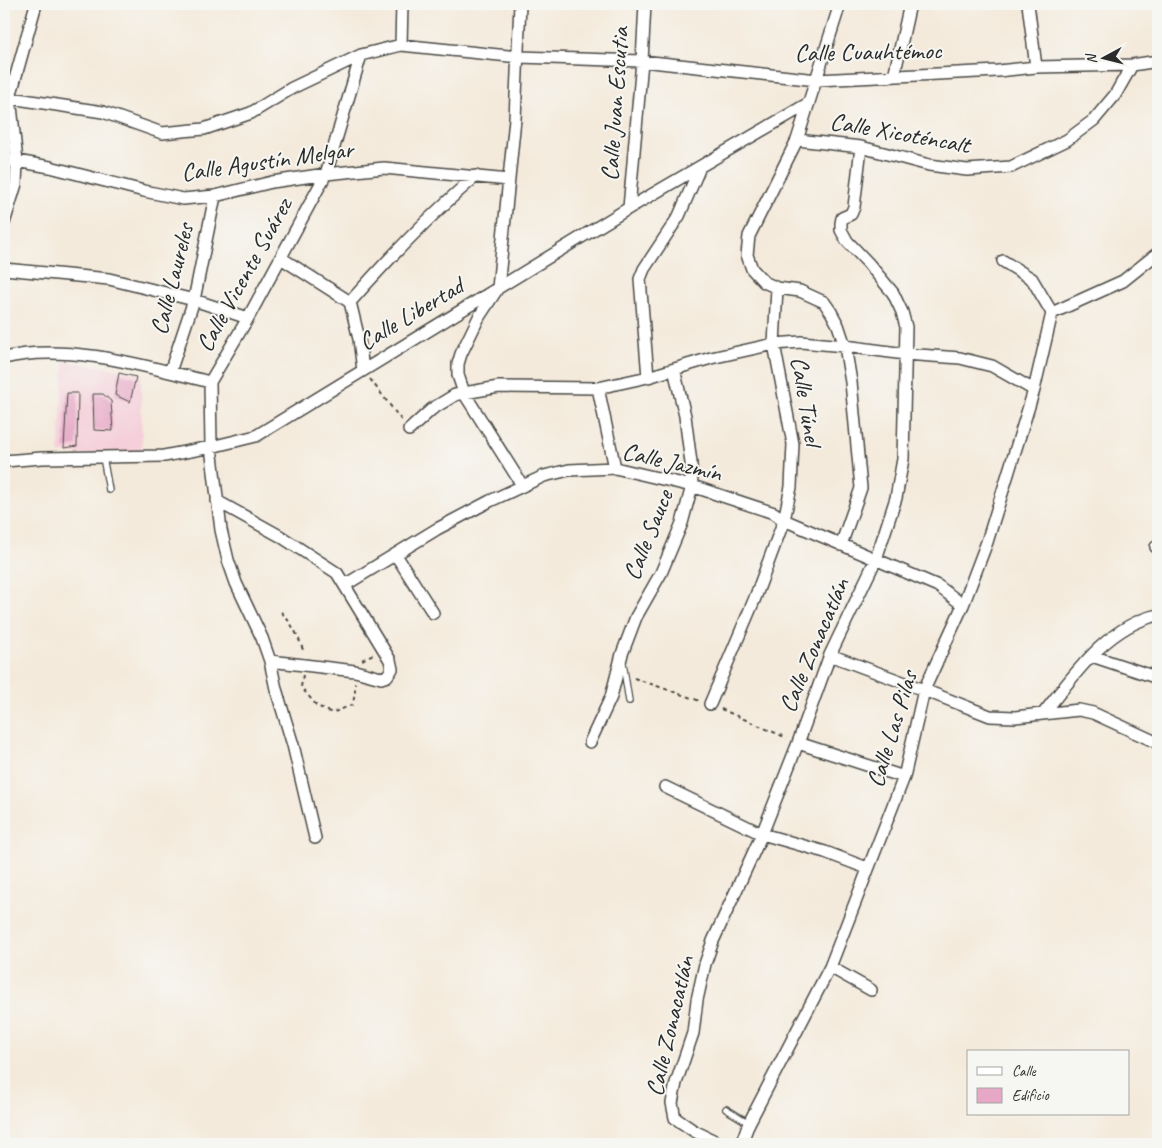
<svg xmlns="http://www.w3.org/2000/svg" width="1162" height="1148" font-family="Caveat,sans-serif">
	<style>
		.built { fill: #f5cfda }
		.building { fill: #e6a8c6 }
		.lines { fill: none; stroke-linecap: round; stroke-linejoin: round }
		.lane-casing { stroke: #494845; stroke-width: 8 }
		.street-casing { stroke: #494845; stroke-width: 14 }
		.path { stroke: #494845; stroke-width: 2; stroke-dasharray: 4 4; stroke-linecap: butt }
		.lane { stroke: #fff; stroke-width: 5.5 }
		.street { stroke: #fff; stroke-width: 11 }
		.labels { text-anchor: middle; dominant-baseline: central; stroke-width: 4; stroke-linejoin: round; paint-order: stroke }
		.street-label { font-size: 25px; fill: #2b2b2b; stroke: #f6f6f2 }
	</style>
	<rect width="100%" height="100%" fill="#f6f6f2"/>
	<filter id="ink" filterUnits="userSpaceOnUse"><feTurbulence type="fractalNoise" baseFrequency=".02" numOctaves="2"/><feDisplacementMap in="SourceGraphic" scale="10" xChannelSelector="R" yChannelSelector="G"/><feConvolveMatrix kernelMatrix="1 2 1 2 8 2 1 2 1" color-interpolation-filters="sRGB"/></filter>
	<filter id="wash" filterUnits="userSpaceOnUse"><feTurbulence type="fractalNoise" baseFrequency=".0096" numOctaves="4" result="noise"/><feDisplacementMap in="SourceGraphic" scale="20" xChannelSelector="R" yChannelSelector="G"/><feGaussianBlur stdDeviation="1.12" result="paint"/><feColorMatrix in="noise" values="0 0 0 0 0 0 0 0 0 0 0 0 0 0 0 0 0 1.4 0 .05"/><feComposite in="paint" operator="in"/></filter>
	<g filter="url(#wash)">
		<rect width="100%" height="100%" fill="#f4eadb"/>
		<path class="built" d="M64,361L141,373L142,457L59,453Z"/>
		<g id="blocks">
			<path class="building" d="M119,373L136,377L130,402L115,395Z
				M67,393H78L77,446L64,448Z
				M93,394H103L111,401L113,431L94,430Z"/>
		</g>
	</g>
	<g filter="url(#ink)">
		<use href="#blocks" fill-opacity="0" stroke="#494845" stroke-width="1"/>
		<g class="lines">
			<defs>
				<path id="lane" d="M103,457L109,490
					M623,663L629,701
					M726,1109L749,1123"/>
				<path id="street" d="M520,4L515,119L498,288L479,317L461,354L458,364V375L464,393L522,485
					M840,4L797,140L749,236L747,255L752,269L764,282L777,288L800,291L824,302L831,312L838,325L845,346L851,382L861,488L841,545
					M1028,4L1036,67
					M401,45L402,4
					M894,76L910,4
					M4,97L103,112L162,133L204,129L251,113L292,88L361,55L401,45L519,57L642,61L817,80L998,71L1036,67L1132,65L1158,61
					M797,140L861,147L929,165L967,170L1011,167L1067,140L1094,120L1115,95L1132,65
					M4,161H17L50,167L144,191L183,199L215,196L272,182L326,174L384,168L509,180
					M629,208L642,61L645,4
					M4,223L16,184L17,161L10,97L36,4
					M281,258L350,302
					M1003,261L1032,279L1052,313
					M4,269L109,279L194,300L248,318
					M350,302C390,257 430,215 476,176
					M350,302L359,339L363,370
					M1052,313L1123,281L1158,253
					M4,358C67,342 148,367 210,382
					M170,372L194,300L215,196
					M648,377L640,279L644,269L679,216L700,167
					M598,388L615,468
					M409,430L432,409L455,395L464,393L499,387L598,388L648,377L711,358L774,344L801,342L845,346L905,354L960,358L992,366L1034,390
					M4,461L42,458L164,456L211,447L256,436L629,208L809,103
					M217,501L280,536L337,573L390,660L392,669L387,676L381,678L355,671L270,661
					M1156,547L1158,546
					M396,555L433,613
					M345,585L437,529L490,501L544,476L569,470L615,468L692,486L774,513L784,520L938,586L963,605
					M830,655L924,690L990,716L1015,717L1079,710L1093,713L1158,743
					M1092,656L1158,678
					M710,704L755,598L784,520L791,487L793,444L774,344L777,288
					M1043,714C1074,675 1107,626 1158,615
					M590,742L611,697L622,654L636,617L661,573L682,523L692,486L691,463L685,416L674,369
					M798,743L904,777
					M665,787L762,834L825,852L867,868
					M315,838L293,745L276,689L270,661L262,638L236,583L228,560L221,530L211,447L210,382L248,318L326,174L361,55
					M830,967L871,990
					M721,1144L694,1131L675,1118L672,1103L676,1083L693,1033L697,1000L705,964L713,941L762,834L798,743L830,655L876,559L896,498L903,459L906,327L902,312L893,293L868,263L847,241L841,230V223L842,218L851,214L854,207L861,147
					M741,1144L749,1123L830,967L904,777L924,690L963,605L987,542L1034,390L1052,313"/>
			</defs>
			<use href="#lane" class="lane-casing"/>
			<use href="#street" class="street-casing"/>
			<path class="path" d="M370,379L402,421
				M281,612C293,624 299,638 304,653
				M362,660L373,654
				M303,675L301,687L317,706L332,713L352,705L355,695V683
				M634,678L700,701
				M721,709L787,738"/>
			<use href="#lane" class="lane"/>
			<use href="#street" class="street"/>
		</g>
	</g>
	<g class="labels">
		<g class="street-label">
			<text transform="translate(868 52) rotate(-1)">Calle Cuauhtémoc</text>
			<text transform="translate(615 104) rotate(-86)">Calle Juan Escutia</text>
			<text transform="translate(900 133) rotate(10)">Calle Xicoténcalt</text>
			<text transform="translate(267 161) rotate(-8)">Calle Agustín Melgar</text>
			<text transform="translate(244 275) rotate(-61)">Calle Vicente Suárez</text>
			<text transform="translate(172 279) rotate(-76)">Calle Laureles</text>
			<text transform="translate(411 314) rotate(-31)">Calle Libertad</text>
			<text transform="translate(806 401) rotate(81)">Calle Túnel</text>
			<text transform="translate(672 462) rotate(13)">Calle Jazmín</text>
			<text transform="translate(648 535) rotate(-68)">Calle Sauce</text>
			<text transform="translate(814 645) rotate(-67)">Calle Zonacatlán</text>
			<text transform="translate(892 729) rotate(-73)">Calle Las Pilas</text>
			<text transform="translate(670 1026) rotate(-77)">Calle Zonacatlán</text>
		</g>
	</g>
	<rect width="1162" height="1148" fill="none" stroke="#f6f6f2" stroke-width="20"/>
	<rect x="967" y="1050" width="162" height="65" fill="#f6f6f2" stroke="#a5a5a2"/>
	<rect x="977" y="1067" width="25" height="8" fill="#ffffff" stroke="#a5a5a2"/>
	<text x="1012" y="1076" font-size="15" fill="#2b2b2b">Calle</text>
	<rect x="977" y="1088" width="25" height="15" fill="#e6a8c6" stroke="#a5a5a2"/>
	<text x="1012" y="1100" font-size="15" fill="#2b2b2b">Edificio</text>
	<g transform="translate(1104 58) rotate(263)" stroke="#f6f6f2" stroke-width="4" paint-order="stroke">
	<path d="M0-4L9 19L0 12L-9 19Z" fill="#2b2b2b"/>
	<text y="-8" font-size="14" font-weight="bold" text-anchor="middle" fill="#2b2b2b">N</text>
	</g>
</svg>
